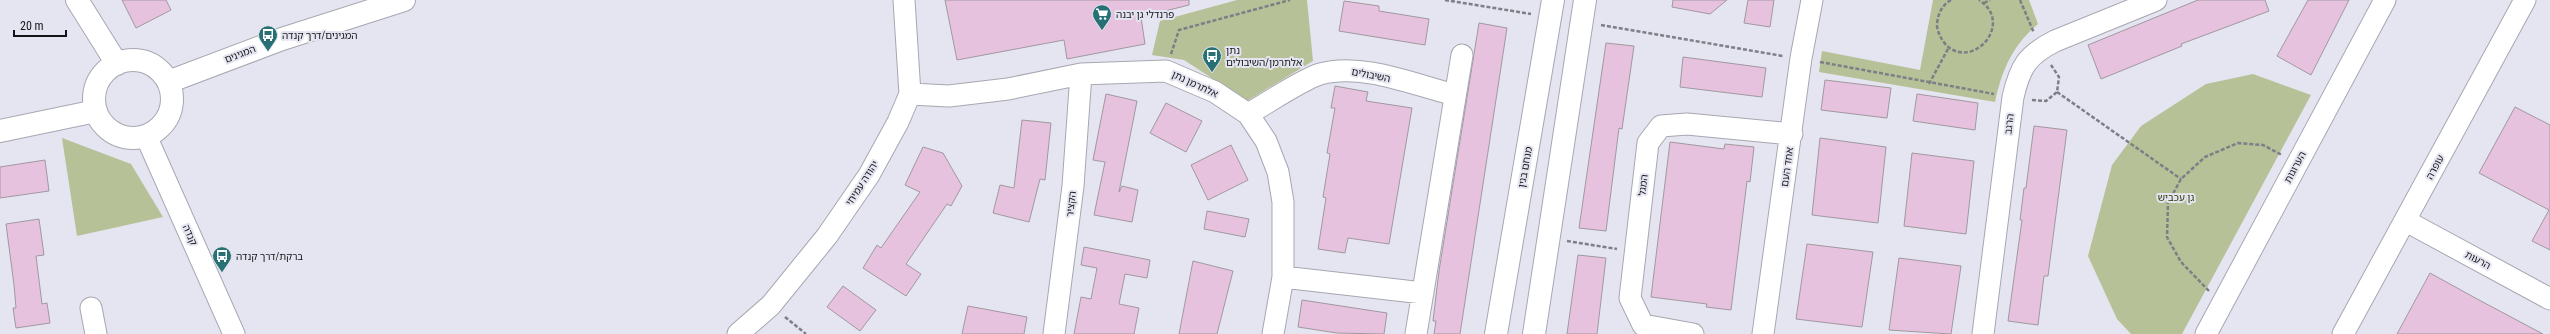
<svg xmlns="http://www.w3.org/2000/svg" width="2550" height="334" font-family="'Roboto Condensed','Noto Sans Hebrew',sans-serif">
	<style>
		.green { fill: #b7c198 }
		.building { fill: #e6c2df; stroke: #a1989f }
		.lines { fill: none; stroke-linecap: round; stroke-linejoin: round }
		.minor-casing { stroke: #a7a7b2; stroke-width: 23 }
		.tertiary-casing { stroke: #a7a7b2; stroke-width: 24 }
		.secondary-casing { stroke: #a7a7b2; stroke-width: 24 }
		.path { stroke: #7e7e86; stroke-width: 2.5; stroke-dasharray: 4 2; stroke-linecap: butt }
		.minor { stroke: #fff; stroke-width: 21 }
		.tertiary { stroke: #fff; stroke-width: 22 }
		.secondary { stroke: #fff; stroke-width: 22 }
		.labels { text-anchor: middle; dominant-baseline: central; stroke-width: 4; stroke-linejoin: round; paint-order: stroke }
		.poi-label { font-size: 10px; fill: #141418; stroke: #e4e5f0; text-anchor: start }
		.street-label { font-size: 10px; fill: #141418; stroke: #e4e5f0 }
		.park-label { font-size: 10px; fill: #2d3504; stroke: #e4e5f0 }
	</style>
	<rect width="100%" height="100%" fill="#e4e5f0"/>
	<path class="green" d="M1237,0H1307L1313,61L1247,101L1184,60L1152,55L1160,21Z
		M1933,0H2029L2038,24C2012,46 2002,70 1995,102L1819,72L1822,51L1920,70Z
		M2253,74L2311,95L2182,334H2131L2117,319L2088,256L2112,165L2141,126L2206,84Z
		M62,138L131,164L163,217L77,236Z"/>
	<path class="building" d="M122,0H166L171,10L136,28Z
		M945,0H1189V5L1141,17L1145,44L1067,59L1064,40L957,60Z
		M1673,0H1727L1710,14L1672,7Z
		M1748,0H1774L1770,27L1744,23Z
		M2198,0H2265L2269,11L2181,44L2182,46L2101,79L2088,45Z
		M2308,0H2349L2311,75L2277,56Z
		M1344,1L1379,6V11L1429,19L1425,45L1339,31Z
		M1479,23L1507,28L1460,334H1434L1436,321H1433L1439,271Z
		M1606,43L1634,46L1622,129L1619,128L1606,231L1579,228Z
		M1683,57L1766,68L1762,97L1680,87Z
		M1825,80L1891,88L1887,118L1821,110Z
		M1335,86L1368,92L1366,101L1412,108L1389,244L1348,238L1345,253L1318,249L1326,198L1323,197L1330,154L1327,153L1335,108H1331Z
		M1106,94L1137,101L1119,192L1122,186L1138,190L1132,222L1094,215L1105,162L1093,160Z
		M1917,94L1978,103L1975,130L1913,121Z
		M1166,103L1202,121L1186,152L1150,133Z
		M2515,107L2550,125V250L2532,241L2549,210L2479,173Z
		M1022,120L1051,123L1045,180L1040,179L1029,222L993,213L1000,185L1014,188Z
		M2034,126L2067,130L2048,276H2044L2038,325L2008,321L2022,220H2020L2024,188H2026Z
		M1820,138L1886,147L1878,223L1812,215Z
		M1670,142L1724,149L1725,144L1754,147L1750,182L1747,181L1731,310L1706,307L1707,304L1651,297Z
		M1231,145L1248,180L1208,200L1191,165Z
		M923,147L943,153L962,186L951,206L947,204L906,264L921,274L906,296L863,268L877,245L881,248L920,192L905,185Z
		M1912,153L1974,161L1966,234L1904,226Z
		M45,160L49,191L0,198V167Z
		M1207,211L1249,219L1245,237L1204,229Z
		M39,219L44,255L36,256L42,304L47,303L50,323L16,328L13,308H16L14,285L6,224Z
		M1807,244L1873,252L1862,327L1796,319Z
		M1084,247L1150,260L1147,278L1125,274L1119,304L1139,308L1134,334H1074L1081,297L1091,299L1097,268L1081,265Z
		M1578,255L1606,258L1597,334H1567Z
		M1899,258L1961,266L1951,334L1889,330Z
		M1193,261L1233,271L1217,334H1179Z
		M2430,273L2479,300L2543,334H2397Z
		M843,286L876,310L860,331L827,307Z
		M1302,300L1387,313L1384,334L1337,333L1298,327Z
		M968,306L1027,317L1024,334H962Z"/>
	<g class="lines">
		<defs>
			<path id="minor" d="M910,94L949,96L1008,89L1081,74L1166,71L1215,92L1248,114L1266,141L1278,172L1283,202V277L1273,334
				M1248,114C1266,104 1301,80 1320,74C1361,62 1415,85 1455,95
				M146,136L234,334
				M2406,221L2550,299
				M1283,277L1423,293
				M91,308L96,334
				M738,334L771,305L827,236L869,175L898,122L910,94L904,0
				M1054,334L1073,186L1081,74
				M1416,334L1462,55
				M1693,334L1643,325L1630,298L1648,143L1661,126L1687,124L1792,134
				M1763,334L1801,58L1812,0
				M1983,334L2013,97C2020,67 2027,55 2055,41L2156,0
				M2206,334L2385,0
				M2343,334L2525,0"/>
			<path id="tertiary" d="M77,0L117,64
				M94 99a39 39 0 1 1 78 0a39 39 0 1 1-78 0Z
				M168,82L282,39L404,0
				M0,131L96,111"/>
			<path id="secondary" d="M1496,334L1553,0
				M1534,334L1585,0"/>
		</defs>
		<use href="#minor" class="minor-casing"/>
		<use href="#tertiary" class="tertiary-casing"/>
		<use href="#secondary" class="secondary-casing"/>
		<path class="path" d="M1445,0L1531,14
			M1951,0C1942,5 1937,15 1937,26C1938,33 1941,39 1946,45C1973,71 2015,23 1979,0
			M2020,0L2034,33
			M1984,3L1990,0
			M1601,25L1783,56
			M1171,54L1179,30L1290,0
			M1820,62L1994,94
			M1929,84L1949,47
			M2057,92L2181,179
			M2032,100L2046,101L2057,92L2059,77L2051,65
			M1567,241L1617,249
			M2209,291L2181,262L2167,237L2168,203L2181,179L2205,157L2238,143L2263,145L2282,155
			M785,317L806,334"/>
		<use href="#minor" class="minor"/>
		<use href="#tertiary" class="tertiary"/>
		<use href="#secondary" class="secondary"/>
	</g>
	<defs>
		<symbol id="supermarket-pin" viewBox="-11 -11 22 30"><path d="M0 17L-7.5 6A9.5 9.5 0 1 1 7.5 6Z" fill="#277174" stroke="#e4e5f0"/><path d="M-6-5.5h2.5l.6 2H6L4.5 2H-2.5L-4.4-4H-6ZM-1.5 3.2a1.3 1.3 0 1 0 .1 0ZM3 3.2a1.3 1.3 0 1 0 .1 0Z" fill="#fff"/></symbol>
		<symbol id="bus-pin" viewBox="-11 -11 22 30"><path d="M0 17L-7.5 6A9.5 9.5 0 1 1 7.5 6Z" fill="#277174" stroke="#e4e5f0"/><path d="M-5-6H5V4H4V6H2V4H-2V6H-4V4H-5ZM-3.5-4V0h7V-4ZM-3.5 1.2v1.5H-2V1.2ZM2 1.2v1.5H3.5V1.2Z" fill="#fff"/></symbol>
	</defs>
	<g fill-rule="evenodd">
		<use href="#supermarket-pin" x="1091" y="3" width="22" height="30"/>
		<use href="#bus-pin" x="257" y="24" width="22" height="30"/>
		<use href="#bus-pin" x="1201" y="45" width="22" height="30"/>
		<use href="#bus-pin" x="211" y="245" width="22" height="30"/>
	</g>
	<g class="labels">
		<g class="poi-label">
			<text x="1116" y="14">פרנדלי גן יבנה</text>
			<text x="282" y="35">המגינים/דרך קנדה</text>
			<text x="1226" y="50">נתן<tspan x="1226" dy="12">אלתרמן/השיבולים</tspan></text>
			<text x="236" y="256">ברקת/דרך קנדה</text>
		</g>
		<g class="street-label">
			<text transform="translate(240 54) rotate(-21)">המגינים</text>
			<text transform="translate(1371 75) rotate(11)">השיבולים</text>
			<text transform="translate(1195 84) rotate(25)">אלתרמן נתן</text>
			<text transform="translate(2009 124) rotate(-83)">הרגב</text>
			<text transform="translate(1525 167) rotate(-80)">מנחם בגין</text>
			<text transform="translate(1787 167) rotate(-82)">אחד העם</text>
			<text transform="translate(2295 167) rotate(-62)">הערוגות</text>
			<text transform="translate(2435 167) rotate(-61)">עופרה</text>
			<text transform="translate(862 183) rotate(-57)">יהודה עמיחי</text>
			<text transform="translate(1643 185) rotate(-83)">המגל</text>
			<text transform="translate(1071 204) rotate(-83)">הקציר</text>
			<text transform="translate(190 235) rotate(66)">קנדה</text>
			<text transform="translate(2478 260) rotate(28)">הרעות</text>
		</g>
		<g class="park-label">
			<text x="2176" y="197">גן עכביש</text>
		</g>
	</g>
	<path d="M14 30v6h52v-6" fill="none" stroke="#141418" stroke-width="2"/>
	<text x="20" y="30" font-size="12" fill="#141418" stroke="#e4e5f0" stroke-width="3" paint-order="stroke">20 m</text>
</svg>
